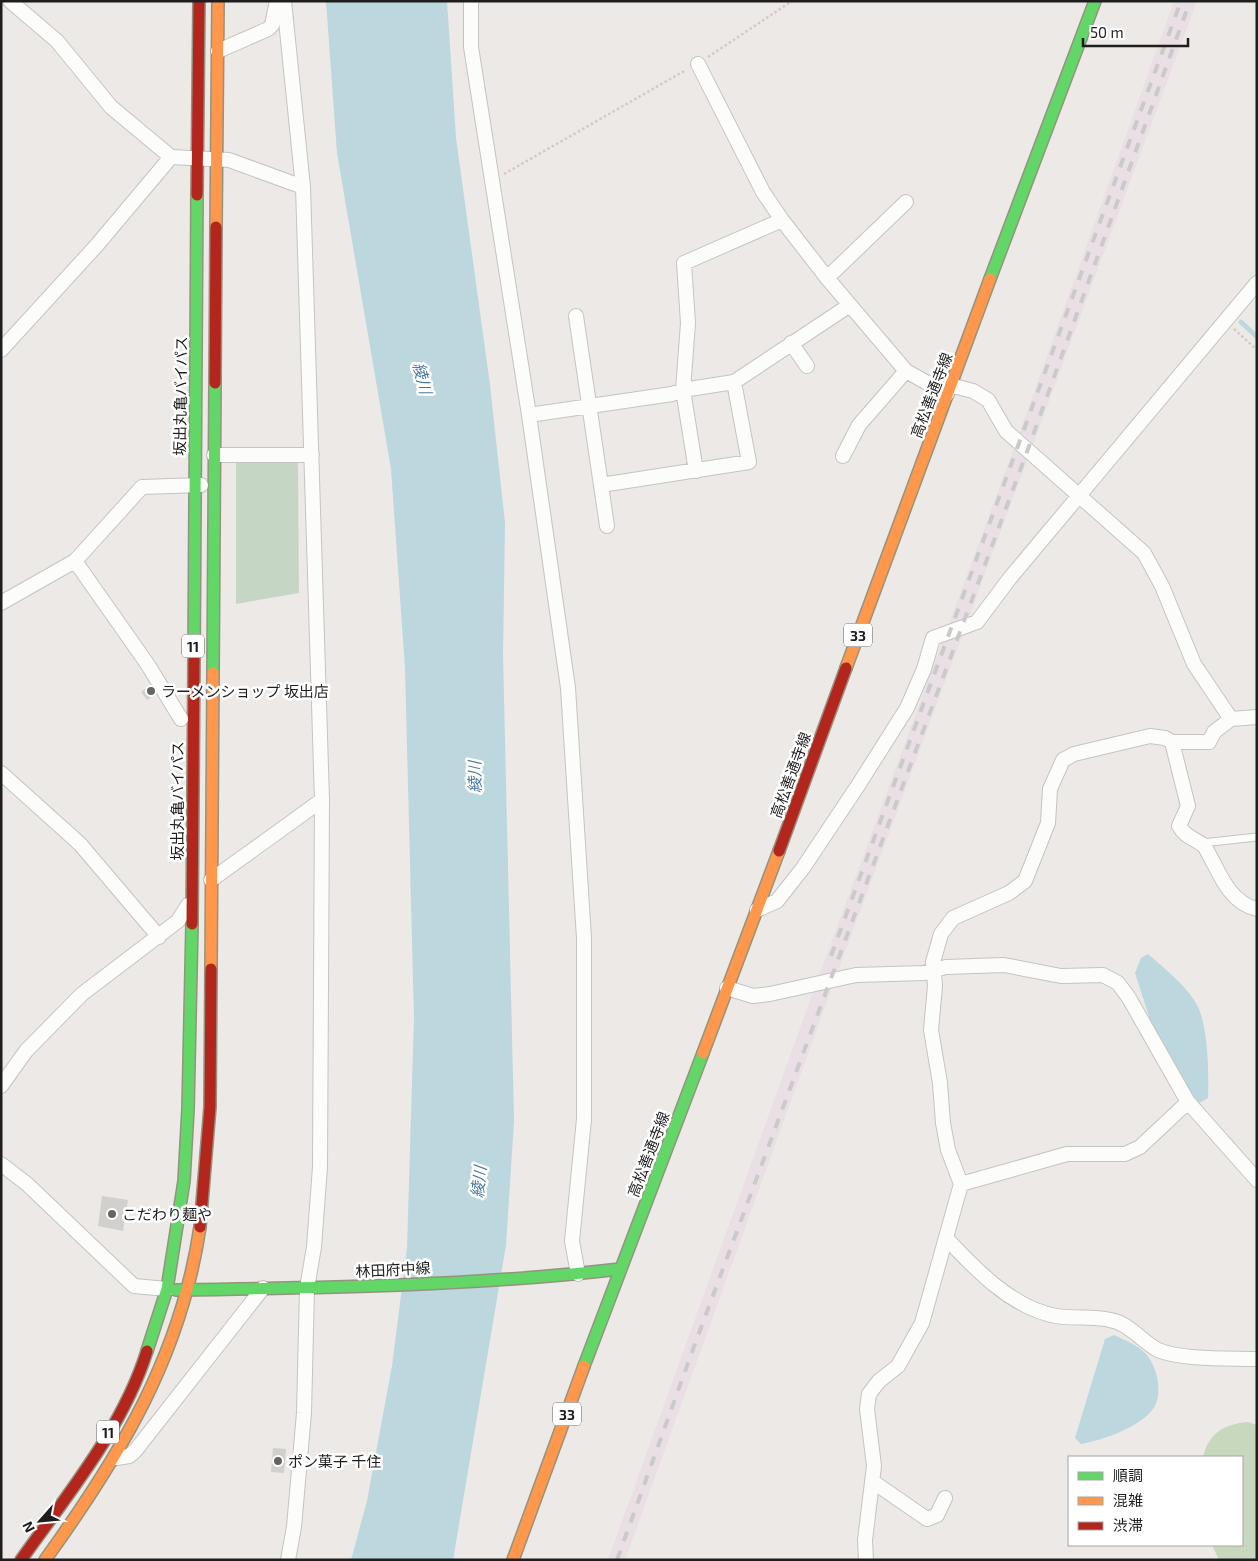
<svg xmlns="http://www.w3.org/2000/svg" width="1258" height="1561" font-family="'Exo 2','Noto Sans JP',sans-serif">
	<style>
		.industrial { fill: #e9dfe5 }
		.forest { fill: #c8d8bd }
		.cemetery { fill: #c6d6c5 }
		.water { fill: #bcd7dd }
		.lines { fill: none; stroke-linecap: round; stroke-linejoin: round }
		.stream { stroke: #bcd7dd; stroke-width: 4.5 }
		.building { fill: #d2d0cd }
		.lane-casing { stroke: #c5c4c2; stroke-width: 9 }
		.street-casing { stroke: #c5c4c2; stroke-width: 16 }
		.fast-casing { stroke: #93947f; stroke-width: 14 }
		.slow-casing { stroke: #93947f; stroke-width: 14 }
		.jam-casing { stroke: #93947f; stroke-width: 14 }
		.path { stroke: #d5c8c7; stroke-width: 2.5; stroke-dasharray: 2.5 2.5; stroke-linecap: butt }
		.lane { stroke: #fcfcfb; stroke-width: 7 }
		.street { stroke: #fcfcfb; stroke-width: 14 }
		.fast { stroke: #63d668; stroke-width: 11 }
		.slow { stroke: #ff974d; stroke-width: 11 }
		.jam { stroke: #b3261e; stroke-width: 11 }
		.rail { stroke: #cacac9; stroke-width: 4; stroke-dasharray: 10 10; stroke-linecap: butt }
		.poi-dot { fill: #666564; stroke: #fff; stroke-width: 2 }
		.labels { text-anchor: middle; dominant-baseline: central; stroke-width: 5; stroke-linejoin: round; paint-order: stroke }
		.shield { fill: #fff; stroke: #626262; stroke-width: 1 }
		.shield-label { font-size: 14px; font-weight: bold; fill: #1e1e1e }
		.street-label { font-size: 15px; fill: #1e1e1e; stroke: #fff }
		.poi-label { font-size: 15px; fill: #1e1e1e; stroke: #fff; text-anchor: start }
		.water-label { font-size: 16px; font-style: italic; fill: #4c79a0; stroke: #fff }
	</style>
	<rect width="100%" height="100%" fill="#ece9e6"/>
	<path class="industrial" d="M1174,1H1197L835,979L625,1560H608L816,984L1017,440Z"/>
	<path class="forest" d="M1248,1422L1257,1425V1560H1219L1212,1545H1242V1457H1203C1209,1433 1224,1424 1248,1422Z"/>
	<path class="cemetery" d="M236,459L298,460L299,593L236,604Z"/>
	<path class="water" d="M326,1H447L456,138L490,385L505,523L503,655L514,1121L506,1245L453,1560H351L367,1501L392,1366L407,1248L414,1018L405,668L391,469L337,153Z
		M1148,954C1164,968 1189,988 1198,1007C1208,1027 1209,1076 1208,1098L1199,1103L1170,1063L1155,1035L1135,973L1141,958Z
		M1114,1335C1124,1340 1136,1344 1144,1352C1157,1364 1164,1394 1153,1409C1140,1427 1103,1440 1081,1444L1075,1438L1105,1339Z"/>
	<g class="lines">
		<path class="stream" d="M1241,322L1257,337"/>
	</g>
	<path class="building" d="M150,685L156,694L147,700L141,692Z
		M102,1196L128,1200L123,1231L98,1226Z
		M273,1448L286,1449L284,1473L271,1472Z"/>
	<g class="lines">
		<defs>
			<path id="lane" d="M1202,843L1257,837"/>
			<path id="street" d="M10,1L57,41L111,107L171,157L229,160L303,187
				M284,1L303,187L322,800L320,1167L314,1247L307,1288L304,1413L294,1527L288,1560
				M471,1V47L529,415L568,688L584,938V1119L572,1241L578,1274
				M218,51L268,29L272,25L277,1
				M698,64L763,192L782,220L827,278L906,371L947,394
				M827,278L906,202
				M576,316L607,526
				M791,343L807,366
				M1,350L97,245L171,157
				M529,415L672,394L683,390L734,382L850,305
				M214,455H312
				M843,456L859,425L906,371
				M696,471L683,390L688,323L684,263L782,220
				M601,485L749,462L734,382
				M75,561L148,665L181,719
				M1,603L75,561L142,487L201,485
				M1231,719L1257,717
				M1172,742L1188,806L1179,826C1185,837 1194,838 1203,845C1207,849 1210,857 1213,862C1223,882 1234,904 1257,909
				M1,773L80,844L159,937
				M211,880L322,800
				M757,910L777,901L803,868L859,784L907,708L924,669L933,638L977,622L1010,578L1257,283
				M727,988L753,996L770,994L856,975L924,973L946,967L1004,965L1061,976L1103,975L1118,983L1129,998L1188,1102L1257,1180
				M1,1086L26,1051L82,994L178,921L188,905
				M1,1164L27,1184L134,1286L167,1289
				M961,1184L1067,1154H1125L1140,1147L1188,1102
				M946,1238C975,1269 1012,1308 1056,1316C1074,1319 1093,1316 1110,1320C1129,1323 1141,1341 1158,1350C1181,1360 1231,1358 1257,1359
				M117,1458L129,1456L135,1451L263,1288
				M872,1481L927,1519L937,1515L945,1498
				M866,1560L865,1540L874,1466L867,1409L869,1394L879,1381L898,1366L922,1323L961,1184L948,1150L943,1123L940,1083L931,1030L935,986L933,962L941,934L953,918L1009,893L1025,881L1048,823L1050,789L1063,760L1074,754L1150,736L1165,738L1172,742H1209L1214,732L1231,719L1194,664L1162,586L1144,553L1006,431L988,400L973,391L950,385"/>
			<path id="fast" d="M990,279L1095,1
				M194,659L197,195
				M213,673L215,383
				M176,1290C324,1288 473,1286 620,1269
				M147,1351L167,1289L184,1181L188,1109L192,924
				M584,1366L703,1053"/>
			<path id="slow" d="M216,227L218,1
				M846,668L990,279
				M211,969L213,673
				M703,1053L779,851
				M45,1560C120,1456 181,1356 200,1227
				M513,1560L584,1366"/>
			<path id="jam" d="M197,195L199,1
				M215,383L216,227
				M779,851L846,668
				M192,924L194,659
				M200,1227L210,1107L211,969
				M21,1560C67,1495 123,1428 147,1351"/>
		</defs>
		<use href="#lane" class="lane-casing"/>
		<use href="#street" class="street-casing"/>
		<use href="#fast" class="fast-casing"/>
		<use href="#slow" class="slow-casing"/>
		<use href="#jam" class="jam-casing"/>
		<path class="path" d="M708,57L792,1
			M504,174L686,70
			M1234,329L1257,350"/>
		<use href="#lane" class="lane"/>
		<use href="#street" class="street"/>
		<use href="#fast" class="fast"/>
		<use href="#slow" class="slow"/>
		<use href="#jam" class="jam"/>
		<path class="rail" d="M831,956L1181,1
			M617,1560L692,1352L1028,449L1190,1"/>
	</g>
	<g class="poi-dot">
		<circle cx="151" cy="691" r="5"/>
		<circle cx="112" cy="1214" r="5"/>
		<circle cx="278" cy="1461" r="5"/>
	</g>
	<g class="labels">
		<g class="shield">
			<rect x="844" y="623.5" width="28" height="23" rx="4"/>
			<rect x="182" y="634.5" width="22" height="23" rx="4"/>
			<rect x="553" y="1402.5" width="28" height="23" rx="4"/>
			<rect x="97" y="1420.5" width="22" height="23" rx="4"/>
		</g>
		<g class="shield-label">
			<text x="858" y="635">33</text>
			<text x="193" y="646">11</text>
			<text x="567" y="1414">33</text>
			<text x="108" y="1432">11</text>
		</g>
		<g class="street-label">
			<text transform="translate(931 395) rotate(-69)">高松善通寺線</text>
			<text transform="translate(180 396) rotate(-89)">坂出丸亀バイパス</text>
			<text transform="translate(790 775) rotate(-70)">高松善通寺線</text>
			<text transform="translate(177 801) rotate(-90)">坂出丸亀バイパス</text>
			<text transform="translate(648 1154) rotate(-69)">高松善通寺線</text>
			<text transform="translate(393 1269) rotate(-3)">林田府中線</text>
		</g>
		<g class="poi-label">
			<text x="161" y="691">ラーメンショップ 坂出店</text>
			<text x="122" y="1214">こだわり麺や</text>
			<text x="288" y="1461">ポン菓子 千住</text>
		</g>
		<g class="water-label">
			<text transform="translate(423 378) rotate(76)">綾川</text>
			<text transform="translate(474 777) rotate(-91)">綾川</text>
			<text transform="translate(478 1182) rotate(-84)">綾川</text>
		</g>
	</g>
	<rect width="1258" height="1561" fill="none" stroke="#1e1e1e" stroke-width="5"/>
	<rect x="1068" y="1456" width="175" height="90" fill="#ffffff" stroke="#a5a5a5"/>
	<rect x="1078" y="1472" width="25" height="8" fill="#63d668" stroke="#a5a5a5"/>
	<text x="1113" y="1481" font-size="15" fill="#1e1e1e">順調</text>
	<rect x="1078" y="1497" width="25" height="8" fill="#ff974d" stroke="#a5a5a5"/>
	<text x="1113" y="1506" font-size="15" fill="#1e1e1e">混雑</text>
	<rect x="1078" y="1522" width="25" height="8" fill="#b3261e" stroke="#a5a5a5"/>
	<text x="1113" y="1531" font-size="15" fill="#1e1e1e">渋滞</text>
	<g transform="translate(40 1521) rotate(243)" stroke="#ffffff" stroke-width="4" paint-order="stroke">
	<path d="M0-4L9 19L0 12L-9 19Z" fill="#1e1e1e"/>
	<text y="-8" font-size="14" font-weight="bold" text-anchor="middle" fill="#1e1e1e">N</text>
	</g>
	<path d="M1083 38v8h105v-8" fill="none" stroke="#1e1e1e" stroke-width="2.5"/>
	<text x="1090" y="38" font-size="15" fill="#1e1e1e" stroke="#ffffff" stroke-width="4" paint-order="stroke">50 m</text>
</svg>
